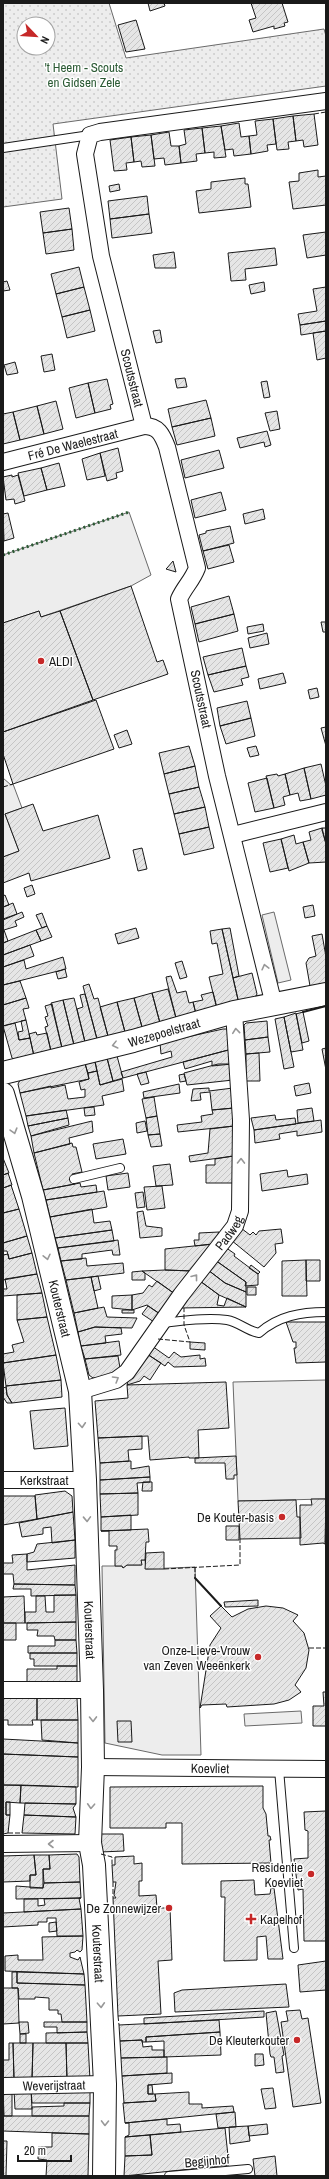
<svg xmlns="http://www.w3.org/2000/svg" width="329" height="2179" font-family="'Archivo Narrow',sans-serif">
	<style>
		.built { fill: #ededed; stroke: #6a6a6a }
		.park { fill: url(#park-dots); stroke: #6a6a6a; fill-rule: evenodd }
		.building { fill: url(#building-hatch); stroke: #1a1a1a }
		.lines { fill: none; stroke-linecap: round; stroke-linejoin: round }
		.lane-casing { stroke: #1a1a1a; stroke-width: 10 }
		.street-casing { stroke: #1a1a1a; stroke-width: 18 }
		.secondary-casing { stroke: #1a1a1a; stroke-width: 24 }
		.lane { stroke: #fff; stroke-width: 8 }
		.street { stroke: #fff; stroke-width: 16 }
		.secondary { stroke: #fff; stroke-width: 22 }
		.hedge { stroke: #2b5a34; stroke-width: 3; stroke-dasharray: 2 3; stroke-linecap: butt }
		.fence { stroke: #1a1a1a; stroke-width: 1; stroke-dasharray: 5 2; stroke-linecap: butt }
		.wall { stroke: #1a1a1a; stroke-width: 2 }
		.oneway { stroke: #989898 }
		.poi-dot { fill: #c62828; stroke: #fff; stroke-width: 1.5 }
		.labels { text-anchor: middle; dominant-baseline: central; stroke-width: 3; stroke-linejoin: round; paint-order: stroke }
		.park-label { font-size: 13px; fill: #2b5a34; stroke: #fff }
		.street-label { font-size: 13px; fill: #1a1a1a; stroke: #fff }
		.poi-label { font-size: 13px; fill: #1a1a1a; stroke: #fff; text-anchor: end }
	</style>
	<defs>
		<pattern id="park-dots" width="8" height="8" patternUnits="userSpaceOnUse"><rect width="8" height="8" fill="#ededed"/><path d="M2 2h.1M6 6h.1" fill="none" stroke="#cbcbcb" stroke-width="1.8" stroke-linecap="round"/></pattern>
		<pattern id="building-hatch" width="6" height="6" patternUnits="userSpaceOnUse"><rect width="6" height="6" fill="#e6e6e6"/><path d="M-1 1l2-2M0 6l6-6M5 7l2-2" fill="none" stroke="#c5c5c5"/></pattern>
	</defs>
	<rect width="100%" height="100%" fill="#fff"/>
	<path class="built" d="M129,512L151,575L131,586L41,617L39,611L3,623V555Z
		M3,778L11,785L13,784L22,808L5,814L19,851L3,857Z
		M274,912L291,980L278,983L262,915Z
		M326,1380V1499L238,1501L233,1382Z
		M141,1560H145L146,1569L195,1567L201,1755H162L105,1743L102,1566H122L123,1568L127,1565H141Z
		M301,1711L302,1723L245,1726L244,1714Z"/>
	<path class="park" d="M3,3H109L126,58L324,29L326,36V86L53,124L62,199L3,207ZM24,24H48V48H24Z"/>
	<path class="building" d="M148,3H164L165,6L150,11Z
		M251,3H282L288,22L284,23L285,26L274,29V26L253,32L249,20L256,18Z
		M136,20L145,49L126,52L118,25Z
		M314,114L318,145L304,147L303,140L296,141L293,116Z
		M293,116L296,141L288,142L289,149L277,150L273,119Z
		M273,119L276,144L267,145L268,151L251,154L249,136L257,135L255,121Z
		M239,123L241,137L249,136L251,154L234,156L233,149L225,150L221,126Z
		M221,126L226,157L214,158V152L205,153L202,128Z
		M202,128L205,153L196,154L197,161L181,163L179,146L186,144L184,130Z
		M169,132L171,146H179L181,163L165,165L164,158L154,159L151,135Z
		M151,135L155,166L142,167L141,161L134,162L131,137Z
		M131,137L134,162L126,163L127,170L114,171L110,140Z
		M318,170V177L326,176V205L293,209L289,182L299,181V173Z
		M245,178V184H248L251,207L199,213L196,191L211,189V182Z
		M119,184L120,190L110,192L109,186Z
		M147,196L149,214L110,219L108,201Z
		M69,208L72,229L43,233L40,212Z
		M149,214L152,233L112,238L110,219Z
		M72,229L74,250L46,254L43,233Z
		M326,232V255L307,258L303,235Z
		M275,248L277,265L245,269L246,280L231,281L228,253Z
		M174,252L176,268H155L153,255Z
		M79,267L84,287L56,294L51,274Z
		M7,281L10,290L3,291V282Z
		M264,282L265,291L251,294L249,285Z
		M84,287L90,310L62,317L56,294Z
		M326,287V321L300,325L298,314L317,311L313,289Z
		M90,310L95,331L67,338L62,317Z
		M326,321V331L301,335L300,325Z
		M160,330L162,342L156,343L153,331Z
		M326,331V358L317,360L313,333Z
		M52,354L55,370L44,372L41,356Z
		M15,362L18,373L7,375L4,365Z
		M185,378L187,387L177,388L175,379Z
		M107,379L113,404L110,405L111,409L95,413L88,383Z
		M267,381L270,397L264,398L261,382Z
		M88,383L95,413L76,418L69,388Z
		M206,400L211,418L172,427L168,409Z
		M56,401L63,429L44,434L37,406Z
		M37,406L44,434L20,440L13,412Z
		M277,411L280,429L270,431L265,413Z
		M13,412L20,440L3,444V414Z
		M211,418L215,436L177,445L172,427Z
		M267,431L271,445L265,447L264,442L240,448L237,438Z
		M118,448L123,471L116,473L117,478L107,481L100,453Z
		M219,450L224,468L185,478L181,460Z
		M100,453L105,476L87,480L82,459Z
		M59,463L65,486L47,490L41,468Z
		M41,468L47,490L24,496L18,473Z
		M12,475V477L18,475L25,501L15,504L14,499L6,500L3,477Z
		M221,492L226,510L195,518L191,500Z
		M263,509L265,519L245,524L243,514Z
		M8,513L14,538L4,541L3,514Z
		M230,526L234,543L203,551L199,535L206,533V531Z
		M229,545L234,562L208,569L203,551Z
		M173,561L176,572L166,569L167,568Z
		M131,586L157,662L163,660L168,674L93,700L60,611Z
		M229,596L234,614L195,624L191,607Z
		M39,611L41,617L60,611L93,700L3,732V623Z
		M234,614L238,631L199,642L195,624Z
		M321,622H326V632H323Z
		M263,624L264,631L248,634L247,627Z
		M267,633L269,644L250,648L248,638Z
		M242,648L246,666L208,675L203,657Z
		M246,666L249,677L241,679L243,685L214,692L208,675Z
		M283,673L286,683L260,689L258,679Z
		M317,688L319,697L310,699L308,690Z
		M96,700L114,749L13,784L3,754V732Z
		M247,701L251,718L220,726L217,708Z
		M251,718L255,736L226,744L220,726Z
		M326,727V746L321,728Z
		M127,730L132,744L119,748L114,735Z
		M189,746L195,766L164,774L159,753Z
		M256,746L259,755L250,757L247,748Z
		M321,764L326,786V795L311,799L304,768Z
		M195,766L199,787L169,794L164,774Z
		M304,768L311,799L300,801L298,793L290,795L285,774Z
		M277,774L278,776L285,774L290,795L283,797L285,805L274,808L266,776Z
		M267,778L274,808L255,812L248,783Z
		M199,787L205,807L174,814L169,794Z
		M33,804L43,831L98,815L110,858L31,881L29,873L3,883V857L19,851L5,814Z
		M205,807L209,827L179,834L174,814Z
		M209,827L214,848L184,855L179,834Z
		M322,828H326V844L322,830Z
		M322,828L326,844V862L309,863L303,842L311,840L309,832Z
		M294,835L296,844L303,842L309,863L289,871L281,839Z
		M281,839L288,868L270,872L263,843Z
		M142,848L147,869L138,871L133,850Z
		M32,885L35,894L27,897L24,888Z
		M5,895L9,905L3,907V896Z
		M13,903L17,914L3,919V907Z
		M313,905L315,916L305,918L303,907Z
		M22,912L24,917L15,921L17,926L4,930L8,941L3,943V920Z
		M42,913L47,926L42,928L36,915Z
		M47,926L52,937L41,941L36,930Z
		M136,928L139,938L118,944L115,934Z
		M230,928L239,976L233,978L222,929Z
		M222,929L239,1004L217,1009L209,977L223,974L217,943L212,944L210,931Z
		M36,930L41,941L3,955V943Z
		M322,934L326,957V983L310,986L306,963L309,958L316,956L312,936Z
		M30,945L34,956L3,967V955Z
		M63,957L66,969L3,985V967L24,960L26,969Z
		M182,961L187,977L180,979L175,963Z
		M65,969L67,977L58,979L56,972Z
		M252,973L257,994L254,1000L239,1004L233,978Z
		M171,976L177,993L186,991L189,1003L193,1002L196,1014L176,1018L167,982L166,977Z
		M20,981L26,998L3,1005V985Z
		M89,984L94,999L98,998L108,1036L97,1039L83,986Z
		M168,989L176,1018L160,1023L152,993Z
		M213,992L217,1008L196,1014L193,1002L203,1000L201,995Z
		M152,993L160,1023L142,1027L134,998Z
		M85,994L97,1039L85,1042L77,1009L83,1007L80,995Z
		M26,998L29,1008L23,1009L26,1020L3,1026V1005Z
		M74,998L85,1042L74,1045L63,1000Z
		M134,998L142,1027L125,1032L117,1002Z
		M63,1000L74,1045L62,1048L51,1003Z
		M117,1002L125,1032L108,1036L100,1007Z
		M52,1004L62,1048L51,1051L45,1027L48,1026L45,1017L48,1016L45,1006Z
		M303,1012L309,1041L302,1043L296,1014Z
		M296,1013L303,1050L291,1052L284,1017Z
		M284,1017L294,1067L284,1069L275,1019Z
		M26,1020L30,1038L19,1040L18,1032L23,1031L21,1021Z
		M267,1021L268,1037L245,1040L244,1025L246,1023Z
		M15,1023L19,1040L30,1038L34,1056L17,1061L12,1058L3,1026Z
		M223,1029H227L232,1049L123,1078L121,1072L172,1057L171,1051L161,1054L160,1043Z
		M36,1032L37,1035L47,1033L51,1051L34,1056L29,1034Z
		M268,1037L270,1052L246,1054L245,1040Z
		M326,1048V1070L322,1049Z
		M232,1049V1064L212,1066V1061L185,1069L183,1062Z
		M259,1053L260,1081H246V1054Z
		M117,1056L123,1078L113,1081L107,1058Z
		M107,1058L113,1081L100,1085L95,1061Z
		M95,1062L97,1071L88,1073L85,1064Z
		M85,1063L89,1079L20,1093L18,1084L20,1080Z
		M218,1064H232L233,1080L187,1085L184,1073Z
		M97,1071L100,1085L122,1079L124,1091L102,1096L104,1105L26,1116L20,1093L51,1086V1088L65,1085L68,1099L85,1097V1089L81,1090L79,1082L89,1079L88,1073Z
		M146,1072L149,1083L141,1085L137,1074Z
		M184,1074L186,1081L180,1082L179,1075Z
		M309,1083L311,1093L296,1096L294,1086Z
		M179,1084L180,1093L144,1098L143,1092Z
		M209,1088V1091L233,1088L234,1108L212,1110L210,1092L200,1093L201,1100L191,1101L193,1089Z
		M154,1097L157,1116L146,1118L142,1099Z
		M94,1107L95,1115L85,1116L84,1108Z
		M234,1108V1126L178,1132L177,1125L202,1122L201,1116L213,1114L212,1110Z
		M312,1108L314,1121L298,1123L297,1110Z
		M66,1110L68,1118L28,1126L26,1116Z
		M275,1115L276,1120L295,1118L296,1124L254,1130L251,1118Z
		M157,1116L160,1134L148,1135L146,1118Z
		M68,1118L69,1125L31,1136L28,1126Z
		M321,1120L322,1132L297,1136V1131L279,1134L280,1139L255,1143L254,1130Z
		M92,1121L93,1132L69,1138L70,1144L34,1153L31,1136Z
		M145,1121L147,1131L137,1133L136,1123Z
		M234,1126V1156L190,1162L189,1156L208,1153L210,1129Z
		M160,1134L162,1146L151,1147L148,1135Z
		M123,1139L126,1154L96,1159L93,1144Z
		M72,1143L73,1147H76L82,1172L72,1174L75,1184L43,1190L34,1153Z
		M233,1156V1183H206V1165H215V1159Z
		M3,1158L9,1173L3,1175Z
		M170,1164L173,1185L156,1186L153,1166Z
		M287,1170L288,1177L307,1174L308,1184L262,1191L260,1174Z
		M8,1173L12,1185L3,1188V1175Z
		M128,1173L130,1187L108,1190L106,1176Z
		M80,1183L81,1187L96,1185L97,1192L46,1200L43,1190Z
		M11,1185L19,1209L3,1213V1188Z
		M162,1186L165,1208L147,1210L144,1187Z
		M104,1191L107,1207L50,1217L46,1200Z
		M143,1192L145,1207L137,1208L135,1193Z
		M19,1209L27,1236L3,1243V1213Z
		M92,1209L94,1223L110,1221L112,1230L55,1238L50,1217Z
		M143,1211L146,1226L162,1228V1236L140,1238L137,1212Z
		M241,1228L250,1235L253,1232L256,1235L259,1231L281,1229L283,1243L275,1244L276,1253L264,1267L231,1240Z
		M112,1230L114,1241L58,1248L55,1238Z
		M219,1232L213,1244L195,1246L194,1240H199V1233Z
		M27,1236L32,1253L9,1259L7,1251H3V1243Z
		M118,1240L120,1255H113L112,1250L82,1254V1259L61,1261L58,1248Z
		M213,1244L193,1271L165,1270V1249Z
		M225,1247L235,1254L234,1256L258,1274V1285L245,1286L246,1282L215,1260Z
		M32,1253L37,1274L3,1280V1255L8,1254L9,1259Z
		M86,1258L87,1266L123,1263L124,1273L66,1280L61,1261Z
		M215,1260L246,1282V1292L225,1283L208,1270Z
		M306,1260L307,1296H282V1261Z
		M306,1260H320V1281H306Z
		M251,1265L260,1272L258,1274L249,1268Z
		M165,1270L193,1271L175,1294L142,1271Z
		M208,1270L225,1283L246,1292V1307L219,1295L200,1281Z
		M142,1271L145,1273V1280H132V1272Z
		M37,1274L42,1293L3,1296V1289H7L5,1279Z
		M98,1276L101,1289L94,1291L91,1277Z
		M91,1277L98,1308L74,1313L66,1280Z
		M157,1281L175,1294L160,1314L147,1305L132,1310V1295L143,1293L149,1285L152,1287Z
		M200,1281L219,1295L217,1305L224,1306L227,1298L246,1307L179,1308Z
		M247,1287H256V1295H247Z
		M42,1293L47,1317L17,1320V1295Z
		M132,1295V1310L112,1308V1296Z
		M148,1306L160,1314L154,1322L142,1314Z
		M104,1307L107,1317L137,1318L132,1328L95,1327L78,1332L74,1313Z
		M122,1310H134V1313H122Z
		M47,1317L56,1355L3,1363V1354L14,1352L12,1345L24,1342L17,1320Z
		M286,1322H326V1362L296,1363L294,1348H296V1342H293Z
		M95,1327L121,1328L122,1334L105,1336L106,1343L81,1346L78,1332Z
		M119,1341L121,1355L85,1359L81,1346Z
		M190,1342L205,1343V1350L190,1349Z
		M152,1346L169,1358L174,1352L181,1357L200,1355V1359L205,1358L206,1366L174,1367L168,1362L165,1366L147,1354Z
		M147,1354L161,1363L150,1380L144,1376L140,1381L127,1385L128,1381Z
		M56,1355L61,1380L6,1386L3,1363Z
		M118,1356L120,1368L112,1376L93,1378L89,1375L85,1359Z
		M61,1380L62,1397L12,1403L7,1395L6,1386Z
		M226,1382L229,1428L198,1430L199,1458H189V1457L150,1460L148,1436L98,1438L95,1401L128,1398L127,1385Z
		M6,1387L7,1395L12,1403H7L3,1397V1388Z
		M65,1408L68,1446L34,1449L30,1411Z
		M142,1436V1449L128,1450L129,1461L100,1463L98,1438Z
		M236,1456L237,1475H234V1479H226L225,1463H195V1458Z
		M131,1461V1469L149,1466L150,1477L100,1480V1463Z
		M150,1477V1482L137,1483L138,1493L100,1494V1480Z
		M143,1482H152V1491H142Z
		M65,1491L72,1496L73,1512L37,1519L35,1495Z
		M138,1493V1515L101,1517L100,1494Z
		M3,1496H35L37,1519L3,1525Z
		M311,1499H326L325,1544L323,1543L300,1545V1505H312Z
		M296,1500L297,1517H300L301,1538L240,1539L238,1501Z
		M73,1512L75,1540L52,1543L51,1527L43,1528V1534L22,1537L19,1523Z
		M131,1515V1530L101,1531V1517Z
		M226,1526H239V1540H226Z
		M148,1529L149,1542H146L145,1560H141L142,1565H127L123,1568L122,1566H115V1550H117V1546H109V1531H101Z
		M75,1540V1558L27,1562V1554L34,1552L37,1544Z
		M164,1552V1569H145L146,1553Z
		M27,1554V1570L75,1565V1585L14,1584L13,1574H3V1563H13L12,1555Z
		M14,1584L75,1585L76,1595L31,1596V1589H13Z
		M54,1595H76V1622L25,1623V1612H36V1596H45L46,1612H54Z
		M24,1596L25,1623H3V1597Z
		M258,1600V1606L225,1607L224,1602Z
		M221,1606L232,1617L248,1609L266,1606L283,1608L298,1615L293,1621L304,1633L309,1650L306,1668L295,1685L301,1692L289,1700L274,1704L227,1707L226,1704L202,1705L200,1708L210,1645L221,1628L210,1616Z
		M76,1622V1640H55L54,1636H37L38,1630H27V1623Z
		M3,1623H16V1640H3Z
		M55,1640H76L77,1653H28V1646H55Z
		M30,1653H77V1666H34V1659H30Z
		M57,1666H77V1682H27V1669H57Z
		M323,1692H326V1726H313V1706H324Z
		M3,1698H37V1720H32L33,1725H8V1720H3Z
		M37,1698H77L78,1720H37Z
		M41,1720H78V1743L42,1740Z
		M117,1721H131L132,1742H118Z
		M3,1739L78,1743V1757L3,1754Z
		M3,1754L78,1757V1787L3,1785Z
		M3,1785H21L20,1803L6,1802V1815H10L8,1833L3,1834Z
		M21,1785L76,1787V1804L20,1803Z
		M263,1786V1808L266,1814L268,1836H270L271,1840H269L271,1863L182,1864V1823H166V1828H110V1787Z
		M6,1802H10V1815H6Z
		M25,1803L76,1804L73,1808L76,1817L24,1815Z
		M326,1811V1941H304L303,1889L298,1890L294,1859L308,1858V1831L305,1830L304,1812Z
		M24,1815L76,1817L75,1834L22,1833Z
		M100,1834H123L124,1851L100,1852Z
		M77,1854L79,1857L80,1882L44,1883L43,1869H50L49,1855Z
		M34,1855H49L50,1869H43V1888H30V1875H36Z
		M34,1855L36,1875H30V1881L3,1882V1856Z
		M134,1856V1864L142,1863V1881H139V1896L156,1895L157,1908H170L172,1960L158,1961L161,2014L118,2016L113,1898H116L114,1895L116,1882H113L112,1865H115V1857Z
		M254,1880L255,1895L270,1894L271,1888H274L283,1959H268L266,1936L257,1937V1960L224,1961L225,1897H221V1881Z
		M80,1882L81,1898L16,1899V1886L43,1888L44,1883Z
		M79,1898L81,1909L24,1912V1899H38V1906L45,1905L44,1899L81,1898Z
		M81,1909L83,1936H57L56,1918H47V1922H38V1925L3,1927V1913Z
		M56,1922L57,1931L49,1932V1923Z
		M83,1936L82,1950L80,1952L77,1950L75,1952L70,1953V1957L78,1960L80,1957L84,1974L5,1971V1956L18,1955V1960H43L42,1937Z
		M326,1961V1990L300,1992L298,1965Z
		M12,1972H17V1983L85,1985L87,2022H62L61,2014H58V2010H49V1998L35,1997V1999H19L18,1988H12Z
		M17,1972L84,1974L85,1985L17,1983Z
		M286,1984L289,2007L175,2012L174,1993L182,1990Z
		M3,1988H18L19,2023L3,2024Z
		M300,2010L302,2019L308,2018L321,2103L293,2107L281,2022L288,2021L286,2011Z
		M264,2011V2017L144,2024V2018Z
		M276,2011L284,2055L282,2056L284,2072L276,2073L274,2057H271L270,2054L266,2013Z
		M219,2020L220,2032L146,2037V2042H142V2040L120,2041L119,2025Z
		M19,2022H28L29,2033L20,2034Z
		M44,2022H87V2032L57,2033V2027H44Z
		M87,2032L88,2043H46V2033Z
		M220,2032L221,2055L164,2057V2041L146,2042V2037Z
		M20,2034H26V2043H20Z
		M142,2040L143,2047L152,2046V2050H164V2057L121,2058L120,2041Z
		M9,2043H13L14,2079H3V2060H9Z
		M13,2043H33L32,2079H14Z
		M33,2043H66L67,2080L32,2079Z
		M66,2043H88L90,2080H67Z
		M255,2054H263L264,2065L255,2066Z
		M167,2057V2073L122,2076L121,2058Z
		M172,2073V2083L148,2085V2094H155L156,2101L124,2103L122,2076Z
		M148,2085H152L153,2094H148Z
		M273,2088L276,2108L265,2109L261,2089Z
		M3,2090H12V2116H4Z
		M14,2090H31L32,2109H15Z
		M31,2090H90V2103H32Z
		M189,2092V2104H202V2108L233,2106L234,2112L125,2123L123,2103L156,2101L155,2094Z
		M64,2103H90L89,2116H32V2107L64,2106Z
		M235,2112L236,2127L218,2128L216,2114Z
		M3,2116H89V2134L3,2131Z
		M167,2119V2125L180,2124L181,2132L125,2137L129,2135V2123H125Z
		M267,2124L268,2134L249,2136L248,2126Z
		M248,2126L250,2141L230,2144L229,2127Z
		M225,2128L229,2165L124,2176L125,2156L152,2155L150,2135Z
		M52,2133L89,2134L88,2176H46L47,2160L38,2159V2147H52Z
		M150,2135L152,2155L125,2156V2137Z
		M3,2141H7L6,2176H3Z
		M275,2156L277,2176H255L253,2159Z"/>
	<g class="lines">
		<defs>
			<path id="lane" d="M3,148L90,135
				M74,1179L120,1168
				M161,1323C183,1321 206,1317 227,1320C239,1322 247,1331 259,1333C278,1316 301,1312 326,1312
				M279,1769L294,1948
				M169,2176L248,2169"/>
			<g id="street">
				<path id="s1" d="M3,462L144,426"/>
				<path d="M233,835L326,812"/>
				<path d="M274,1005L217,776L179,599C185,586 192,581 197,568L167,447C162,434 158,426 144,426L101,256L85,154L90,135L100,132L326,101"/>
				<path id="s2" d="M80,1391L116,1380L127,1372L181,1295L235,1226L240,1211L241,1120L234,1012"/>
				<path id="s3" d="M3,1480H85"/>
				<path d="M3,1690H92"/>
				<path id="s4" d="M93,1767L326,1769"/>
				<path d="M3,1844L90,1843"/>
				<path id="s5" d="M3,2086L105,2084"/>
			</g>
			<g id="secondary">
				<path id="s6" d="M3,1073L133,1041L234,1012L326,994"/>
				<path id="s7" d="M3,1094L33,1196L80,1391L85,1480L92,1690L93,1767L90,1843L94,1865L105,2084L104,2176"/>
			</g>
		</defs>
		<use href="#lane" class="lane-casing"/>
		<use href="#street" class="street-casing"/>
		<use href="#secondary" class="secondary-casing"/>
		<use href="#lane" class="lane"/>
		<use href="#street" class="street"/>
		<use href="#secondary" class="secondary"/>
		<path class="hedge" d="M3,555L129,512"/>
		<path class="fence" d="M314,114L326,112
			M3,787L13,784
			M158,1339L190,1342L184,1325V1308
			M195,1567V1578
			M164,1569L240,1565V1539
			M309,1648H326
			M8,1833H22
			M101,1854L112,1857V1865
			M113,1882V1898
			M118,2016L119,2025"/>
		<path class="wall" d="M303,1012L326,1006
			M195,1578L221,1606"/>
	</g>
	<defs><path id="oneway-chevron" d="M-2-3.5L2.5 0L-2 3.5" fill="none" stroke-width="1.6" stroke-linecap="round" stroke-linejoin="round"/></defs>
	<g class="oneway">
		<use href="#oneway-chevron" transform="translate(265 967) rotate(-104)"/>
		<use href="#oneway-chevron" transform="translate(236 1031) rotate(-96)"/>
		<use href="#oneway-chevron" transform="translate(115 1045) rotate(166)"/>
		<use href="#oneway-chevron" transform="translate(14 1131) rotate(74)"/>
		<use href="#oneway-chevron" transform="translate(241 1161) rotate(-89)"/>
		<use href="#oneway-chevron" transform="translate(47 1257) rotate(77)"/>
		<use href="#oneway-chevron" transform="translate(195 1277) rotate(-52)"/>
		<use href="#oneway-chevron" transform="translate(116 1379) rotate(-31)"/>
		<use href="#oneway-chevron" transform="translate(82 1425) rotate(86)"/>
		<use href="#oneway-chevron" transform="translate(87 1519) rotate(88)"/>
		<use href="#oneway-chevron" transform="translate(93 1719) rotate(89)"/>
		<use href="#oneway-chevron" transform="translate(91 1806) rotate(93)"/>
		<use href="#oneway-chevron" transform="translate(51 1844) rotate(-180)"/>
		<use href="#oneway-chevron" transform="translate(101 2005) rotate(87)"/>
		<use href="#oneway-chevron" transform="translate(105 2123) rotate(91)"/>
	</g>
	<g class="poi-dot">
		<circle cx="41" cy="661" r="4"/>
		<circle cx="282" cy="1517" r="4"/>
		<circle cx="258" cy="1657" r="4"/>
		<circle cx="311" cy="1874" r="4"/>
		<circle cx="169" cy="1908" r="4"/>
		<path d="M249 1913h4v4h4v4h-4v4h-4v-4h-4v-4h4z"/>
		<circle cx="297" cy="2040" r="4"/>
	</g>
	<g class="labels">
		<g class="park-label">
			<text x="84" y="67">'t Heem - Scouts<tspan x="84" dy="15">en Gidsen Zele</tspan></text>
		</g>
		<g class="street-label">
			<text transform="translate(132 378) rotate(76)">Scoutsstraat</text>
			<text stroke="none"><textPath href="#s1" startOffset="72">Fré De Waelestraat</textPath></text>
			<text transform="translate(201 699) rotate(78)">Scoutsstraat</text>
			<text stroke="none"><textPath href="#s6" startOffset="166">Wezepoelstraat</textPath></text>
			<text stroke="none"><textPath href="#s2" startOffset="224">Padweg</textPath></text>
			<text stroke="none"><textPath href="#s7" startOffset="222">Kouterstraat</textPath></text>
			<text stroke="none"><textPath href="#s3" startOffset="41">Kerkstraat</textPath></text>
			<text stroke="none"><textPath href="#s7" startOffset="546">Kouterstraat</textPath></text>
			<text stroke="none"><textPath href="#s4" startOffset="117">Koevliet</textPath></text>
			<text stroke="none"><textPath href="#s7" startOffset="870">Kouterstraat</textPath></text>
			<text stroke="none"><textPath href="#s5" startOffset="51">Weverijstraat</textPath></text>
			<text transform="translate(207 2161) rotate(-5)">Begijnhof</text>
		</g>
		<g class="poi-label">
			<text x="49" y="661" text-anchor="start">ALDI</text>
			<text x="274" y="1517">De Kouter-basis</text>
			<text x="250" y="1650">Onze-Lieve-Vrouw<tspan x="250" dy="15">van Zeven Weeënkerk</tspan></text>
			<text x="303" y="1867">Residentie<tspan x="303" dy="15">Koevliet</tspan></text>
			<text x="161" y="1908">De Zonnewijzer</text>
			<text x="260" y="1919" text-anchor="start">Kapelhof</text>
			<text x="289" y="2040">De Kleuterkouter</text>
		</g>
	</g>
	<rect width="329" height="2179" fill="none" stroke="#1a1a1a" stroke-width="8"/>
	<g transform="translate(36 36) rotate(115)"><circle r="19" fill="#ffffff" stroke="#a3a3a3"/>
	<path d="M0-3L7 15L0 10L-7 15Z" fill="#c62828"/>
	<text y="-6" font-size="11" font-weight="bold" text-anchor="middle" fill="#1a1a1a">N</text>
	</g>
	<path d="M18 2155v6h53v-6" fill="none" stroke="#1a1a1a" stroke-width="2"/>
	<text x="24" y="2155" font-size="12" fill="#1a1a1a" stroke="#ffffff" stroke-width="3" paint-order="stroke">20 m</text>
</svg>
